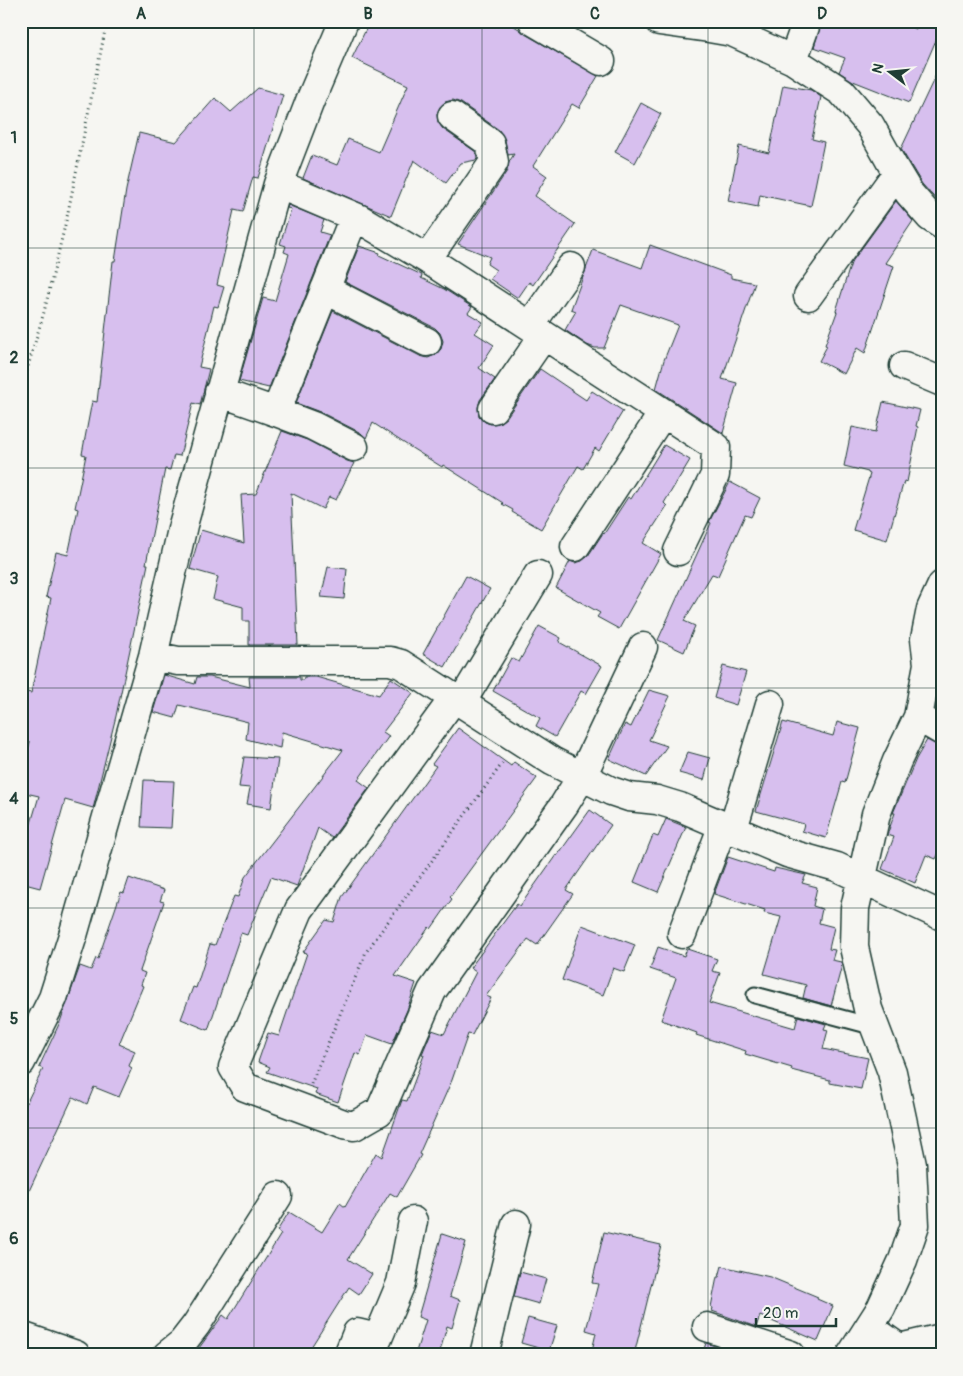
<svg xmlns="http://www.w3.org/2000/svg" width="963" height="1376" font-family="Pangolin,sans-serif">
	<style>
		.building { fill: #d7bfee; stroke: #1f3d34 }
		.lines { fill: none; stroke-linecap: round; stroke-linejoin: round }
		.lane-casing { stroke: #1f3d34; stroke-width: 19 }
		.street-casing { stroke: #1f3d34; stroke-width: 31 }
		.path { stroke: #1f3d34; stroke-width: 3; stroke-dasharray: 1 4; stroke-linecap: butt }
		.lane { stroke: #f6f6f2; stroke-width: 15 }
		.street { stroke: #f6f6f2; stroke-width: 28 }
		.grid { fill: none; stroke: #1f3d34; stroke-width: 1; stroke-opacity: 0.55 }
		.neatline { fill: none; stroke: #1f3d34; stroke-width: 2 }
		.grid-label { font-size: 16px; text-anchor: middle; font-weight: bold; fill: #1f3d34 }
	</style>
	<rect width="100%" height="100%" fill="#f6f6f2"/>
	<filter id="ink" filterUnits="userSpaceOnUse"><feTurbulence type="fractalNoise" baseFrequency=".02" numOctaves="2"/><feDisplacementMap in="SourceGraphic" scale="10" xChannelSelector="R" yChannelSelector="G"/><feConvolveMatrix kernelMatrix="1 2 1 2 8 2 1 2 1" color-interpolation-filters="sRGB"/></filter>
	<g filter="url(#ink)">
		<path class="building" d="M370,21H506L519,29L525,34L598,76L579,108L572,104L533,166L547,176L535,196L575,224L533,285L529,282L518,298L490,279L496,270L487,264L490,257L458,244L507,171L509,162L514,154L508,155L505,140L499,130L461,103L453,100L445,102L440,107L437,114L438,122L443,129L476,152L477,159L476,160L461,163L446,183L414,160L391,216L303,178L312,155L337,165L348,139L379,152L408,85L352,58Z
			M822,21H895L916,29L919,21H942V26L909,103L853,81L839,72L845,58L814,47Z
			M942,62V206L922,184L901,149Z
			M783,85L811,90L821,97L812,139L824,142L811,206L760,195L758,207L728,201L739,146L769,153Z
			M258,88L283,95L258,178L253,177L243,212L234,210L217,285L224,287L218,307L214,306L199,367L209,369L200,405L193,403L180,456L174,455L170,470L165,469L146,564H148L116,716L94,805L93,808L65,800L40,888L21,883V857L39,796L21,792V776L30,742L21,740V718L27,692L31,693L51,598L46,597L56,552L68,555L78,509L75,508L86,455L82,454L92,401L97,402L113,261H115L126,190L139,133L176,142L215,98L231,112Z
			M641,103L661,114L635,163L615,152Z
			M896,201L913,221L885,263L894,266L865,353L857,348L844,374L819,361L827,346L825,345L837,312L836,311L851,263Z
			M288,205L324,220L320,232L330,235L269,388L239,381L263,298L275,301L289,254L284,252L286,246L280,244L291,209L287,208Z
			M650,245L731,275V278L755,283L722,379L737,383L723,433L656,389L664,360L678,325L621,305L604,348H595L587,345L565,330L576,311L571,309L593,250L642,268Z
			M359,246L380,253L379,255L422,275L421,278L444,289L472,307L468,313L483,322L475,333L494,345L479,368L495,379L480,400L478,407L479,416L485,422L491,424L499,423L506,418L540,369L586,400L592,391L623,411L599,451L595,448L583,469L578,466L541,529L512,512L513,510L502,504L503,503L443,465L442,467L410,447L373,423L366,438L361,433L320,412L296,403L333,311L420,356L428,358L435,355L441,349L443,341L440,333L435,328L345,282Z
			M883,402L920,410L916,426L918,427L907,482L904,481L887,540L853,530L870,474L868,473V472L844,466L852,427L876,432Z
			M282,431L307,440L347,461L354,463L336,500L329,497L323,509L291,493L298,645H249V621H243V607L213,599L218,577L190,569L201,530L244,543L241,495L256,494Z
			M664,445L690,460L664,503L667,506L643,543L661,554L619,629L597,617L600,613L556,588L570,561L575,563L582,561L588,556L603,533L604,534L628,497L631,499Z
			M730,482L760,498L751,517L745,515L718,576L712,574L684,621L695,626L684,652L658,640L711,523L709,522Z
			M328,567L347,569L344,599L321,597Z
			M466,576L490,589L445,667L423,654Z
			M539,626L561,638L559,642L602,666L586,694L581,691L555,737L536,726L540,718L493,691L511,658L519,662Z
			M723,666L746,672L736,705L714,698Z
			M164,675L195,684L197,677H210L250,687L249,677H300V680H303L304,677H316L379,695L391,678L413,693L383,732L389,736L358,780L369,788L332,838L318,828L297,886L271,877L247,935L241,933L208,1030L181,1019L193,987L196,988L210,944L215,945L234,896L238,897L245,877L343,750L282,732L280,748L246,739L248,722L179,705L175,718L153,712Z
			M649,690L670,696L649,740L667,746L646,776L609,759L625,724L631,727Z
			M783,722L833,736L837,722L860,728L845,783L842,782L826,838L802,831L804,824L756,811Z
			M458,728L511,766L514,762L537,778L450,897L452,899L431,929L429,927L395,976L416,983L407,1010L392,1044L367,1035L360,1055L355,1053L338,1102L315,1094L317,1089L267,1072L270,1067L258,1062L268,1033L279,1036L307,953L303,952L326,920L334,922L342,897L436,766L432,764Z
			M927,740L942,747V846L936,859L926,855L915,883L882,869L894,837L887,835L895,813H893L916,759Z
			M688,752L710,758L704,780L679,773Z
			M244,757L278,759L271,808L247,804L250,788L239,787Z
			M144,780L174,781L171,828L141,827Z
			M590,810L611,825L566,890L573,894L537,945L528,939L486,996L491,998L472,1035L468,1034L452,1080L419,1154L421,1155L397,1197L390,1193L348,1259L372,1274L359,1294L349,1287L306,1355H194L223,1315L228,1319L281,1234L277,1231L289,1212L322,1232L340,1203L345,1207L376,1153L382,1157L402,1100L407,1101L424,1055L422,1054L432,1030L444,1034L476,972L470,968L517,904L520,906L556,855L557,856Z
			M666,819L686,827L658,892L634,882L653,835L658,837Z
			M728,857L774,872L775,868L806,875L802,883L817,887L813,906L822,909L819,923L834,927L829,949L835,950L832,960L841,962L842,965L831,1006L803,998L806,985L764,974L781,917L764,913L765,910L714,894Z
			M129,878L164,890L160,901L164,902L140,971L145,973L141,985L143,986L119,1044L135,1051L129,1066L132,1068L119,1097L94,1087L87,1104L73,1097L21,1208V1114L43,1069L39,1067L60,1022L80,966L91,970L96,958L98,959L121,892L124,893Z
			M582,925L635,945L624,972L613,968L603,995L562,980Z
			M658,947L684,956L687,949L717,959L712,971L720,973L709,1003L795,1028L798,1016L826,1024L824,1029L828,1030L823,1049L868,1058L861,1089L830,1083V1080L791,1070L792,1068L745,1054L746,1051L696,1035L697,1033L661,1020L676,978L650,969Z
			M604,1232L661,1245L634,1355H591L596,1333L586,1330L598,1284L592,1283Z
			M442,1234L466,1242L450,1296L460,1300L452,1328L447,1326L439,1355H415L426,1320L418,1317Z
			M722,1266L770,1277L818,1297L817,1299L833,1306L818,1341L760,1316L756,1327L712,1311L713,1308L711,1307L717,1277H719Z
			M520,1272L546,1279L539,1304L514,1297Z
			M528,1318L557,1326L549,1351L521,1343Z
			M706,1343L741,1355H702Z"/>
		<g class="lines">
			<defs>
				<path id="lane" d="M755,995L875,1027"/>
				<path id="street" d="M533,21L601,61
					M659,21L709,28L732,32L793,60L842,92L870,125L894,168L909,193L930,217L942,225
					M793,60L807,21
					M278,184L360,219L427,259L716,447L715,475L678,551
					M427,259L494,162L490,143L452,116
					M325,289L427,342
					M808,296L897,173
					M530,326L571,267
					M904,366L942,382
					M219,392L276,412L354,217
					M493,409L544,335
					M276,412L313,426L354,447
					M575,547L663,413
					M153,656L178,661H390L401,664L552,761L611,791L629,797L657,800L680,807L787,853L837,867L942,916
					M454,698L299,910L233,1067L245,1087L344,1124L354,1126L380,1111L432,991L564,805L582,776L643,647
					M461,703L538,575
					M918,717L942,731
					M733,829L770,704
					M682,934L723,825
					M21,1062L53,998L74,932L153,656L183,525L278,184L310,101L344,21
					M707,1327L791,1355
					M869,1327L899,1348L937,1339L942,1342
					M21,1336L76,1355
					M167,1355L182,1343L196,1325L278,1196
					M348,1355L357,1333L378,1338L401,1283L413,1221
					M484,1355L516,1224
					M851,1355L881,1308L903,1260L915,1225L912,1165L892,1072L868,1009L854,947L855,908L876,814L897,761L918,717L928,664L925,639L931,609L942,585"/>
			</defs>
			<use href="#lane" class="lane-casing"/>
			<use href="#street" class="street-casing"/>
			<path class="path" d="M21,390L44,312L67,217L107,21
				M311,1084L366,952L504,761"/>
			<use href="#lane" class="lane"/>
			<use href="#street" class="street"/>
		</g>
	</g>
	<path class="grid" d="M254,21V1355M482,21V1355M708,21V1355M21,248H942M21,468H942M21,688H942M21,908H942M21,1128H942"/>
	<rect width="963" height="1376" fill="none" stroke="#f6f6f2" stroke-width="55"/>
	<g transform="translate(890 72) rotate(286)" stroke="#f6f6f2" stroke-width="4" paint-order="stroke">
	<path d="M0-4L9 19L0 12L-9 19Z" fill="#1f3d34"/>
	<text y="-8" font-size="14" font-weight="bold" text-anchor="middle" fill="#1f3d34">N</text>
	</g>
	<path d="M756 1318v8h80v-8" fill="none" stroke="#1f3d34" stroke-width="2.5"/>
	<text x="763" y="1318" font-size="15" fill="#1f3d34" stroke="#f6f6f2" stroke-width="4" paint-order="stroke">20 m</text>
	<rect x="28" y="28" width="908" height="1320" class="neatline"/>
	<g class="grid-label">
		<text x="141" y="19">A</text>
		<text x="368" y="19">B</text>
		<text x="595" y="19">C</text>
		<text x="822" y="19">D</text>
		<text x="14" y="143">1</text>
		<text x="14" y="363">2</text>
		<text x="14" y="584">3</text>
		<text x="14" y="804">4</text>
		<text x="14" y="1024">5</text>
		<text x="14" y="1244">6</text>
	</g>
</svg>
